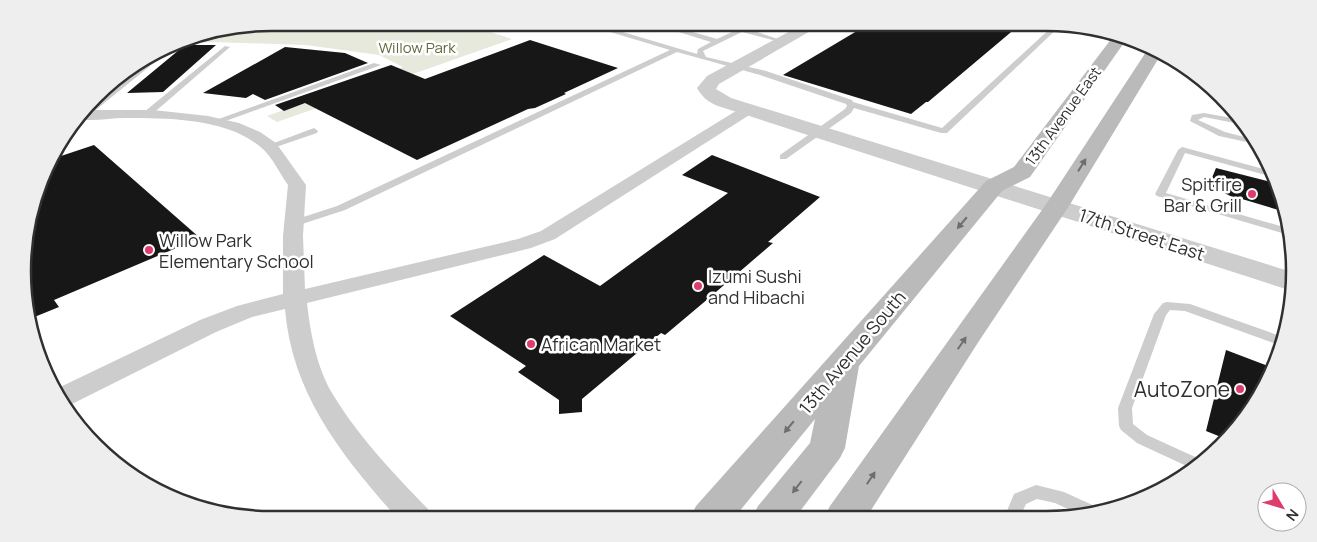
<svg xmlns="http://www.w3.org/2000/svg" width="1317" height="542" font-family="Manrope,sans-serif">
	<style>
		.green { fill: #e6e9dc }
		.building { fill: #171717 }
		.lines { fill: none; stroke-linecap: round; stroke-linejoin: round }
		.service { fill: #cdcdcd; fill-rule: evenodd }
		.minor { fill: #cdcdcd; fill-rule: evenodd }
		.tertiary { fill: #cdcdcd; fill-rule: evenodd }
		.secondary { fill: #bababa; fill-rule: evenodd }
		.oneway { fill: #6e6e6e }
		.poi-dot { fill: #de3c6c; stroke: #fff; stroke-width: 2 }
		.labels { text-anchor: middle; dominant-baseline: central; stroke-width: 5; stroke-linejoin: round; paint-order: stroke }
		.far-park-label { font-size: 15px; fill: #5d6a3f; stroke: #fff }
		.far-street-label { font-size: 15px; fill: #303030; stroke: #fff }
		.poi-label { font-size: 18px; fill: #303030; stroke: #fff; text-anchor: start }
		.street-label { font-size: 18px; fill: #303030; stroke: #fff }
		.near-poi-label { font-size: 21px; fill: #303030; stroke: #fff; text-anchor: end }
		.rim { fill: none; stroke: #303030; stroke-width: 2.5 }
	</style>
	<rect width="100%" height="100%" fill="#fff"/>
	<path class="green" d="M271,22L462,23L512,39L277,122L267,116L403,67L379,55L306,45L212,42L176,44L191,36Z"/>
	<path class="building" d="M872,22H1023L928,102H926L911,114L783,75Z
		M530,40L618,68L564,93L566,94L535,108L528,109L417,160L305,103L284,111L275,105L391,65L425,79Z
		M185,45H216L163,92L127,93Z
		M285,47L345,53L368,63L265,100L253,94L246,98L203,93Z
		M94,145L200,238L54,300L59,307L27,320L25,238L52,159Z
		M712,155L820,197L768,242L773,243L709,298L665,335L661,333L582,399V412L559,414V400L518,372L526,366L450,316L544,255L600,286L728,193L682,175Z
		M1216,168L1275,183L1282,211L1242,199L1238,200L1209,185Z
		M1226,350L1273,368L1252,409L1226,439L1206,431Z"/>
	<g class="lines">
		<path class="service" d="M577,22H589L697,54L698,49L711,42L646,22H658L717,39L736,30L713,22H724L741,28L752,22H761L748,29L784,41V43L742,32L703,51L706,57L766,71L852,100L853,102L942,128L1055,24L1061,25L947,133H941L854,108L851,113L786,159H780V155L845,109L847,106L846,104L760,75L677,52L345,210L296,226H288L287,224L288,222L337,206L670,50Z
			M225,46L230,47L150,116H144V112Z
			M172,47L171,49L87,117H81L87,109L151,59Z
			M374,63L381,65L220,123L213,121Z
			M1204,113L1237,119L1240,124L1204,117L1198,120L1225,132L1252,139L1256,144L1219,136L1190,121L1192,115Z
			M314,128L318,131L317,133L273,148L270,149L266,146Z
			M1182,147L1271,171L1273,177L1185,153L1166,193L1287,228L1289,235L1157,196L1155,194L1178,150Z
			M1167,302L1190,304L1283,337L1282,346L1185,311L1170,310L1166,315L1132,408L1133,424L1147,435L1204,461L1193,469L1137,443L1121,430L1119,426L1118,408L1154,314L1163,303Z
			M1036,485L1064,492L1099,508L1100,511L1083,516L1055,503L1037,499L1026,504L1020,517L1004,518L1014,494Z"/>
		<path class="minor" d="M749,104L754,106L757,109L754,112L555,239L531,248L307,303C310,331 316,363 329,388C355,433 392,472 428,509L432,519H398C343,457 292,395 285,309L252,317L216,332L64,408L56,389L200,320L237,306L283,294V236L288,185C280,174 274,160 264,150C230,118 169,118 125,118C110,118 93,122 79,119L86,110H153L208,116L239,123L260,132L276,143L306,185L303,236L305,289L518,239L541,231L744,106Z"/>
		<path class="tertiary" d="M807,22H826L719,84L716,89L731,98L1292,272L1289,290L718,106C708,102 702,97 697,88L707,76Z"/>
		<path class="secondary" d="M1115,34L1128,37L1030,177L1002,191L859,366L845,448L840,458L795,518H752L758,506L810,443L815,419L734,518H690L696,506L986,181L1014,167Z
			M1148,49L1160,56L1069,206L979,341L866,518H824L830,506L1047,203Z"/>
	</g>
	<defs><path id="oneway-solid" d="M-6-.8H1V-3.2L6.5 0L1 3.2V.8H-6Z" transform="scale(1.25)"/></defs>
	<g class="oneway">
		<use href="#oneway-solid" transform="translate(1082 165) rotate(-58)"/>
		<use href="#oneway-solid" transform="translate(962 223) rotate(130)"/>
		<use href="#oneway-solid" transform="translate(962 343) rotate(-56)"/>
		<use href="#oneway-solid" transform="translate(789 427) rotate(130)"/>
		<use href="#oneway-solid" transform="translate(871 478) rotate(-56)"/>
		<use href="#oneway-solid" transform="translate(797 487) rotate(128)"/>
	</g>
	<g class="poi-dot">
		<circle cx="1252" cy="194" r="5"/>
		<circle cx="149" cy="250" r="5"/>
		<circle cx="698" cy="286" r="5"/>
		<circle cx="531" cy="344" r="5"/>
		<circle cx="1240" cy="389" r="5"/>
	</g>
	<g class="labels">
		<g class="far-park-label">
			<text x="417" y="47">Willow Park</text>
		</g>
		<g class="far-street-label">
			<text transform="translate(1063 116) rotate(-54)">13th Avenue East</text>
		</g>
		<g class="poi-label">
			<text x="1242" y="184" text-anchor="end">Spitfire<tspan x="1242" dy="21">Bar &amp; Grill</tspan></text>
			<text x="159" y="240">Willow Park<tspan x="159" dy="21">Elementary School</tspan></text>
			<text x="708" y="276">Izumi Sushi<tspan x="708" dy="21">and Hibachi</tspan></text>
			<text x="541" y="344">African Market</text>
		</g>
		<g class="street-label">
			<text transform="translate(1142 234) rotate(18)">17th Street East</text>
			<text transform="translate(852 352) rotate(-50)">13th Avenue South</text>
		</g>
		<g class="near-poi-label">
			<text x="1230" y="389">AutoZone</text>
		</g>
	</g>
	<path d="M0 0H1317V542H0ZM271 31H1046A240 240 0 0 1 1286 271V271A240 240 0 0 1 1046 511H271A240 240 0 0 1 31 271V271A240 240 0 0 1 271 31Z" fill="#eee" fill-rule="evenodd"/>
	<path class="rim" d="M271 31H1046A240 240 0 0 1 1286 271V271A240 240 0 0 1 1046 511H271A240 240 0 0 1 31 271V271A240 240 0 0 1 271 31Z"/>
	<g transform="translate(1282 507) rotate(128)"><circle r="24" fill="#ffffff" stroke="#acacac"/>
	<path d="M0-4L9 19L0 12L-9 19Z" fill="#de3c6c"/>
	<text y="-8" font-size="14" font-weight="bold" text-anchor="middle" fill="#303030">N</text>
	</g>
</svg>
